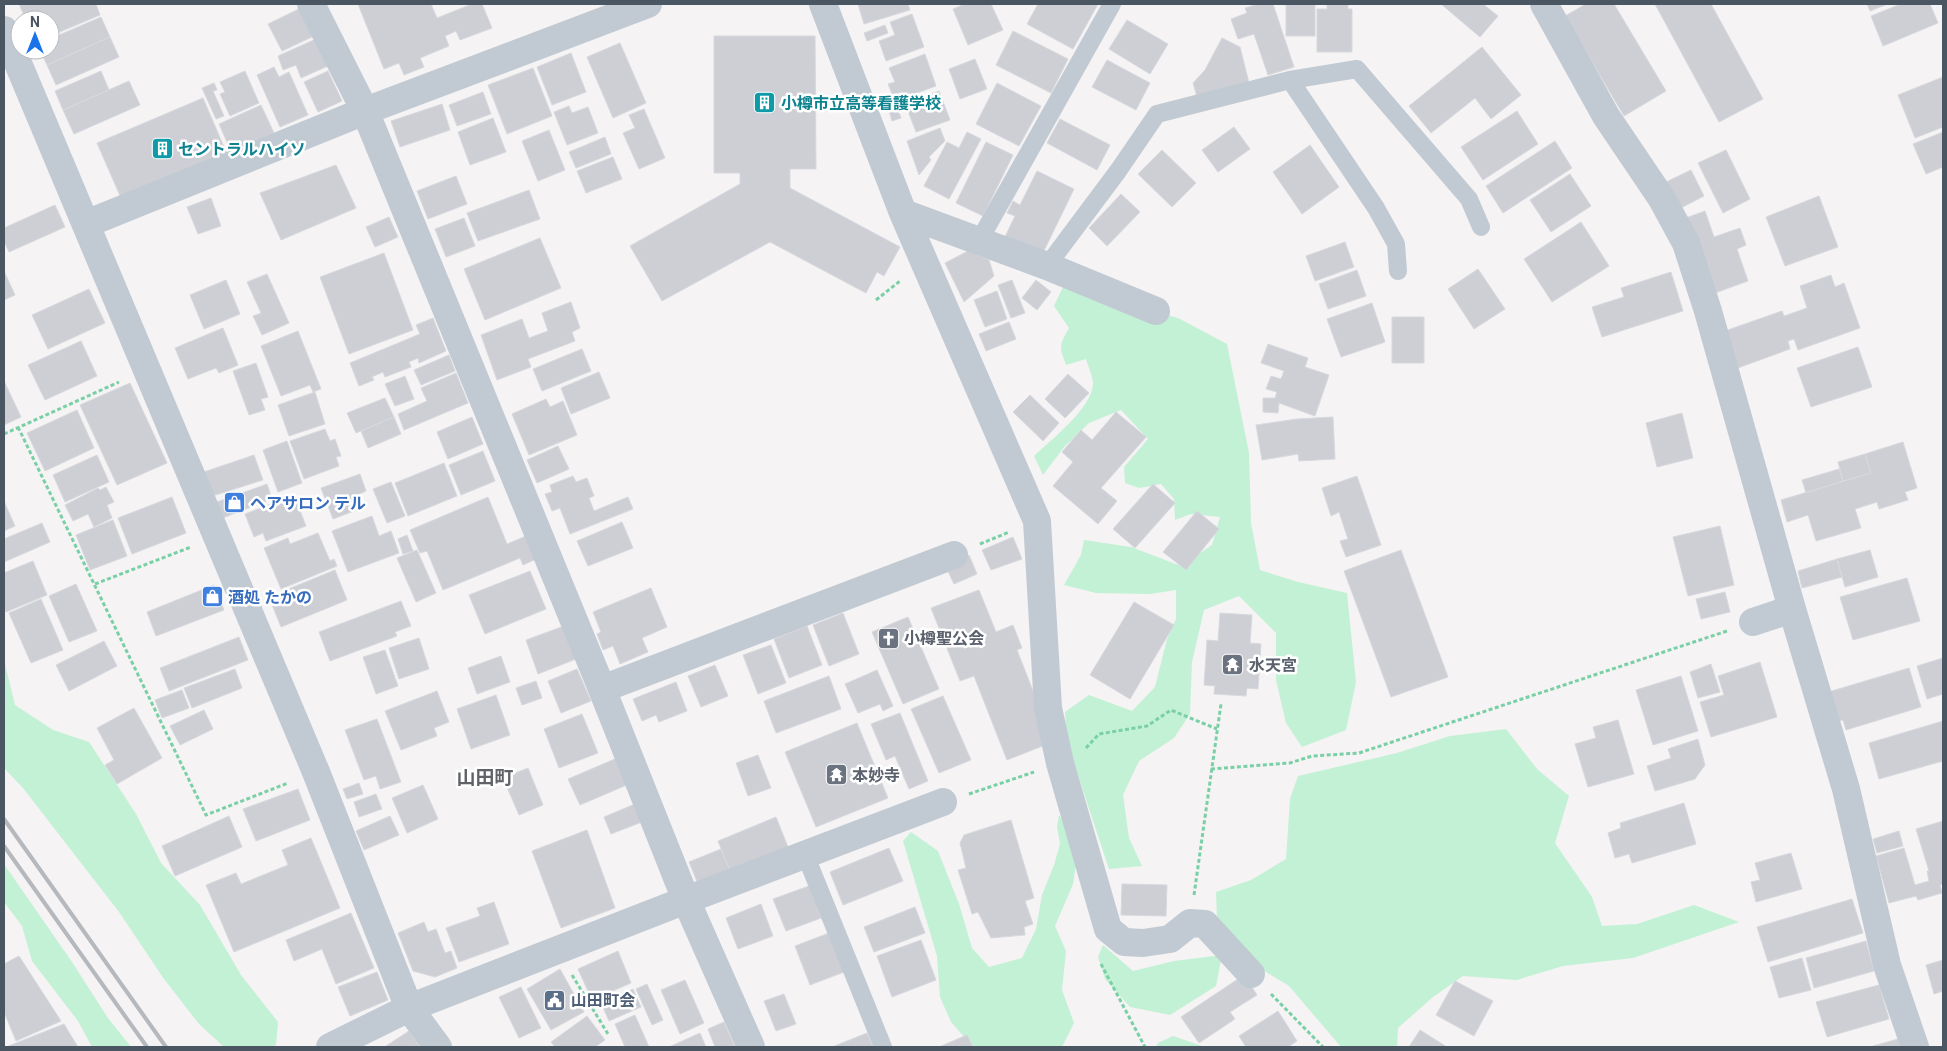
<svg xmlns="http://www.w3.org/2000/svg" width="1947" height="1051" font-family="Roboto,'Noto Sans JP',sans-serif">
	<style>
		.green { fill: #c3f1d5 }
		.building { fill: #cdcfd5; stroke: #d7d9de }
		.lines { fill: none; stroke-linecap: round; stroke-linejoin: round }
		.path { stroke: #7ad0a6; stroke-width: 3; stroke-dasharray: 4 2.5; stroke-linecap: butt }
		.service { stroke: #c1cad2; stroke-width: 18 }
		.minor { stroke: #c1cad2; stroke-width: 28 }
		.rail { stroke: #b5b8bd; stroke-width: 4 }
		.labels { text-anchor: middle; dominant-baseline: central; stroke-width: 5; stroke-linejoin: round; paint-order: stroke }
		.culture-label { font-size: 16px; font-weight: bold; fill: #0d838f; stroke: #fff; text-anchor: start }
		.shop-label { font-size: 16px; font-weight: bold; fill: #366cbe; stroke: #fff; text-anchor: start }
		.worship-label { font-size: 16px; font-weight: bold; fill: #5b616d; stroke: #fff; text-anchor: start }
		.service-label { font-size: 16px; font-weight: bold; fill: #4e5e75; stroke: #fff; text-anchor: start }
		.quarter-label { font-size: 19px; font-weight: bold; fill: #5f6368; stroke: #fff }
	</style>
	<rect width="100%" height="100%" fill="#f5f3f3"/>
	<path class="green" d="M1063,287L1178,318L1227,344L1249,453L1251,523L1260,570L1298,582L1347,593L1356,682L1346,730L1302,747L1286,723L1276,680V633L1239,596L1204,610L1192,662L1190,714L1174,738L1139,761L1123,795L1129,838L1142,866L1109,869L1067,742L1065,712L1089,695L1132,711L1155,687L1167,639L1176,619V590L1150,594L1096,593L1064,585L1081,555L1084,540L1131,547L1181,566L1212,545L1220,517L1191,514L1175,520L1174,499L1161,484L1139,488L1125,483L1124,467L1148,439L1121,410L1089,423L1064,447L1043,475L1034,456C1051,440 1094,407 1093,382C1092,375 1088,366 1086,359L1066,365C1059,346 1059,346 1069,328L1054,306Z
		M4,660L15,705L53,730L89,742L136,814L161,863L200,905L241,975L278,1022L276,1045L271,1047H224L199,1024L164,979L119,912L23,788L4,768Z
		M1506,729L1537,769L1569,796L1555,843L1592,897L1602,926L1637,924L1694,905L1739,922L1633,958L1563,966L1517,980L1463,976L1433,997L1398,1028L1397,1047H1341L1289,986L1256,966L1217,918L1216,892L1251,880L1286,859L1290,799L1298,776L1397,753L1450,736Z
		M1059,815L1079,845L1073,884L1055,926L1066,951L1062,990L1074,1023L1062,1047H973L951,1022L940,997L937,956L903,841L911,832L938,851L959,904L972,948L989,967L1022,958L1036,929L1042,895L1054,865L1060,844L1057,827Z
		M4,864L72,962L108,1018L131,1047H92L78,1021L32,961L22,926L4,902Z
		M1103,945L1133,971L1174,961L1222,955L1216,986L1170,1015L1130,1007L1105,979L1098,957Z
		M1173,1036L1205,1047H1156L1158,1043Z"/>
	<path class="building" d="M19,4H96L100,15L50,36V20H26Z
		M358,4H431L437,18L472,4H482L492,28L460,40L456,31L445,36L449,46L420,58L424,67L404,75L399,63L384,69Z
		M858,4H908L910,10L864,24Z
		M965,4H991L1003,30L968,45L953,9Z
		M1038,4H1098L1073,49L1027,24Z
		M1259,4H1273L1294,67L1268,75L1254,34L1238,39L1231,19L1247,13L1245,8Z
		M1286,4H1315V36H1286Z
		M1327,4H1348V9H1352V52H1317V9H1327Z
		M1441,4H1483L1498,16L1480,37Z
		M1586,4H1614L1666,91L1624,116L1565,16Z
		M1655,4H1711L1763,99L1719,122Z
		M1867,4H1888L1870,11Z
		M1901,4H1930L1938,23L1883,46L1871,16Z
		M301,8L314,36L282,51L268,24Z
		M912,14L924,47L886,61L879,41L895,35L890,22Z
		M101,17L110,37L47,65L40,50H50V39Z
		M1127,20L1168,44L1150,74L1109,49Z
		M885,25L888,33L867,41L864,33Z
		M1013,31L1068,59L1051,93L996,65Z
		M714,36H815L816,169H790V188L900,247L884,276L877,272L866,293L770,242L662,301L630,246L740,184V173H714Z
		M110,37L119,57L56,85L47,65Z
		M1222,38L1240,47L1249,83L1197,97L1193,83L1205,70Z
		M316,39L328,66L301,78L296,65L283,70L278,56Z
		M620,43L646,103L613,118L587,57Z
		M1482,47L1521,95L1491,119L1475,98L1431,133L1409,106Z
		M571,53L586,92L552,105L537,67Z
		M925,54L936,86L895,101L888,84L895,82L889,68Z
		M975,59L987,89L960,99L949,69Z
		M1107,60L1150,83L1136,110L1092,87Z
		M274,67L279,77L289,72L308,115L280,127L257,75Z
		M533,68L552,116L507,134L488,85Z
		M101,71L109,90L63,110L55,91Z
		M245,71L259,103L230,116L220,94L225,92L220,82Z
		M328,71L342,101L318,112L304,82Z
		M1943,77V127L1915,138L1898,95Z
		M129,81L140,105L74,134L63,110Z
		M214,83L217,90L213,91L224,116L216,119L202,88Z
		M997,83L1041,106L1019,146L976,124Z
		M939,91L950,120L916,132L905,103Z
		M483,92L491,114L457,126L449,105Z
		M203,98L227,154L121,198L97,143Z
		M442,104L450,130L400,147L391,121Z
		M261,105L274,133L231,151L219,124Z
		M896,105L901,118L892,121L888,108Z
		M569,106L572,113L588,107L598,133L567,145L554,112Z
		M644,109L665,158L639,169L623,133L635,128L629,115Z
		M1517,111L1538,144L1483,180L1461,147Z
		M493,118L506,152L470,165L458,132Z
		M1060,119L1110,145L1097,170L1047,143Z
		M1234,127L1250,149L1218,172L1202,150Z
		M940,128L945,141L929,157L931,160L919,175L907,141Z
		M549,130L565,170L538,181L522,141Z
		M967,132L981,139L949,199L924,186L947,142L959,148Z
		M1943,132V167L1926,174L1913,144Z
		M605,137L611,154L576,168L569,152Z
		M1555,141L1572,168L1503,213L1486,186Z
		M986,142L1013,155L983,216L956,203Z
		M1310,145L1339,187L1302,214L1273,172Z
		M1162,150L1196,183L1172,207L1138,174Z
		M1726,150L1750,199L1723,213L1698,163Z
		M613,157L622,179L586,193L577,171Z
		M336,165L356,208L281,240L260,193Z
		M1691,170L1704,196L1675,211L1662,184Z
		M1037,171L1074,189L1041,257L1004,239L1015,216L1007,213L1013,201L1020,205Z
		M1570,174L1591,206L1551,232L1530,200Z
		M456,176L467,204L428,219L417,191Z
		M529,190L540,219L478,241L467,213Z
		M1121,194L1140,212L1107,246L1089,228Z
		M1819,196L1838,247L1785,266L1766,217Z
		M211,198L221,226L198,234L187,207Z
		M55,205L65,227L9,252L4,241V228Z
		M1705,211L1714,237L1740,228L1746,245L1737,249L1748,281L1715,293L1683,219Z
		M389,217L398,237L375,247L366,227Z
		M464,218L475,246L446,257L435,229Z
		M1581,222L1609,266L1552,302L1524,259Z
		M540,238L561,288L485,320L464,269Z
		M1345,242L1354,267L1315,281L1306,256Z
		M968,251L989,260L994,276L964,302L945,263Z
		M384,253L413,330L349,354L320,277Z
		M1478,269L1505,309L1474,329L1448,289Z
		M1357,270L1366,296L1328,309L1319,284Z
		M4,271L15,295L4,300Z
		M1671,272L1683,311L1602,337L1592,307L1624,297L1621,288Z
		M267,274L289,323L262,335L253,316L261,313L247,282Z
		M1831,275L1835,287L1844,283L1860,328L1798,350L1794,339L1788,341L1790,349L1735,369L1722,332L1782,311L1784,316L1807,308L1800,286Z
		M226,280L240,314L204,329L190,295Z
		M1012,280L1025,313L1011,318L998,285Z
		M1036,280L1051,292L1037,310L1022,298Z
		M89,289L105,323L48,349L32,315Z
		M997,291L1007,319L985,327L974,300Z
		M571,302L580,328L572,332L575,341L528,359L531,367L497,380L481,335L522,319L529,338L548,331L542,313Z
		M1372,303L1385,342L1341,357L1327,319Z
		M1392,317H1424V363H1392Z
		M433,318L446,351L419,363L418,358L409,362L411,367L385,377L383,372L372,377L374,380L359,386L350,363L420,334L416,325Z
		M1009,322L1016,339L986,351L979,334Z
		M223,328L238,365L219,373L216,368L188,379L175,348Z
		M298,331L321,389L313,392L310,385L281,396L261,346Z
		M81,341L97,376L45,400L28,365Z
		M1268,344L1308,358L1305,367L1329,375L1315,416L1279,403L1278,413L1263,412V398H1275L1277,392L1266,389L1271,376L1281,379L1284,371L1261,363Z
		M1858,347L1872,387L1811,407L1797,368Z
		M582,349L591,371L542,391L533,369Z
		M449,355L455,371L421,385L414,370Z
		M256,363L268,397L261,399L265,410L249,415L233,371Z
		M599,372L610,398L571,414L561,388Z
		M456,373L468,403L404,430L398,414L427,401L421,388Z
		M1068,374L1089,393L1065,418L1045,399Z
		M405,376L414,399L395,406L385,384Z
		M4,381L21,417L4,425Z
		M130,383L167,463L117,485L80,405Z
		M315,392L325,424L289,436L278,405Z
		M1030,395L1059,423L1043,441L1013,412Z
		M385,398L394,417L356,433L347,413Z
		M546,399L550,407L563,401L577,435L529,455L512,414Z
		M77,410L94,448L45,471L27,433Z
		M1116,412L1146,437L1101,488L1117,501L1098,524L1053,486L1073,462L1062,452L1081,430L1092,440Z
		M1682,413L1693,458L1657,467L1646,423Z
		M394,417L401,434L368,448L361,431Z
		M472,417L483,444L448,459L437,432Z
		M1333,417L1335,459L1299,461L1298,454L1262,460L1256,425L1297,419Z
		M325,429L330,441L335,439L341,456L336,457L339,466L304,479L290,441Z
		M287,441L302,483L278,492L263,450Z
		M1903,442L1917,488L1905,492L1908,500L1879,509L1877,502L1855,509L1861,528L1816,541L1808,515L1787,522L1781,500L1871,473L1865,454Z
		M558,446L569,469L537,483L527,460Z
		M483,451L495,481L461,495L449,465Z
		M1865,454L1871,473L1843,481L1838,462Z
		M97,455L109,482L65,502L53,475Z
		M254,455L263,480L209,497L201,473Z
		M444,463L457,496L408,516L395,483Z
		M1839,469L1843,481L1806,493L1802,480Z
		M360,474L366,491L357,495L362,508L333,519L321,488Z
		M573,476L576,482L587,478L594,496L589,498L594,511L628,497L633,509L570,534L560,508L552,511L545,494L552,492L550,485Z
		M1357,476L1381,545L1346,557L1340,541L1348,539L1339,512L1331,516L1322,488Z
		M391,482L405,516L387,523L373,489Z
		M267,484L272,499L220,519L214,503Z
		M1153,484L1175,503L1135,548L1113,529Z
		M106,487L114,502L107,505L112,518L94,527L88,514L73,521L65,505L98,488L100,490Z
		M294,495L306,526L266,541L263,533L254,537L245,514Z
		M172,497L186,533L132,554L118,518Z
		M488,497L507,544L526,536L536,559L523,565L520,558L443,590L427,551L420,553L410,530Z
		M4,501L15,526L4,531Z
		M1197,511L1219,529L1186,570L1163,552Z
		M372,516L379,536L391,531L399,553L348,572L332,531Z
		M113,520L127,556L90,570L76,535Z
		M622,522L633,548L588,566L577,541Z
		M42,523L50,542L4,562V539Z
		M1720,526L1734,585L1688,596L1673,537Z
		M318,533L330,561L334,559L337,566L281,589L264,548L288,538L290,544Z
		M407,535L413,551L403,554L398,539Z
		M1013,537L1022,559L991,570L982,550Z
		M417,550L436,593L416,602L397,558Z
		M1401,550L1448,677L1391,697L1344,571Z
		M1870,550L1878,577L1845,587L1837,559Z
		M969,555L977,574L954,584L945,565Z
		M1837,559L1842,577L1802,588L1798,571Z
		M33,561L47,595L6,612L4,607V573Z
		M335,570L347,600L281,627L269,597Z
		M530,571L546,609L485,634L469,595Z
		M1907,578L1920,621L1853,640L1840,597Z
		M76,584L97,631L69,642L49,596Z
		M214,585L224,610L156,636L147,612Z
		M651,588L667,627L642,638L648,652L620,664L613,646L603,650L597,634L601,632L593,612Z
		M979,590L996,632L1013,625L1022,648L1017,650L1053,742L1007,760L974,676L960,681L931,608Z
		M1725,592L1730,612L1701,619L1696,599Z
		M41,599L63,650L31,663L9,613Z
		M401,601L411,626L395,632L397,636L330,661L319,632Z
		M1134,602L1174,625L1130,699L1090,675Z
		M843,613L859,654L829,666L813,625Z
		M1220,613L1252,615L1250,643L1261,644L1258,689L1247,688L1246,696L1214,694L1215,686L1204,685L1207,640L1218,641Z
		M908,617L939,689L903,704L872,632Z
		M564,626L576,659L538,674L526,640Z
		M807,626L822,665L789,678L774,639Z
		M239,637L248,660L169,691L160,668Z
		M419,638L429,669L399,679L389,648Z
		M104,641L117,666L69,691L56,665Z
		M771,645L786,683L758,694L743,655Z
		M385,650L398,686L376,694L363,657Z
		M501,656L510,682L477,694L468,668Z
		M1943,658V694L1927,699L1917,666Z
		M1760,662L1777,717L1711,737L1700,702L1724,695L1718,676Z
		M1711,664L1720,692L1698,698L1690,672Z
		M715,665L728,696L701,707L688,676Z
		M1909,668L1921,707L1846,730L1843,720L1834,722L1825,693Z
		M235,669L242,688L192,708L184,688Z
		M577,669L591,701L561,713L548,681Z
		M877,670L893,706L883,711L880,704L858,713L845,684Z
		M829,676L841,709L776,733L764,701Z
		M1681,676L1698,731L1653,745L1636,690Z
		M536,681L542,698L522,705L516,688Z
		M676,682L687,711L659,722L656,715L642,721L633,699Z
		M182,690L189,708L162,718L155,700Z
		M437,691L449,722L434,728L437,736L401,750L385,711Z
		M496,695L510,735L471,749L457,709Z
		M943,696L971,760L939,773L911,709Z
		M134,708L162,758L117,784L105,765L114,760L97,728Z
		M204,710L213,729L180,745L170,726Z
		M900,713L928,781L909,789L895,756L886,760L871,724Z
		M582,714L598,753L559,768L544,729Z
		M377,719L401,782L380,789L376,776L364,780L345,730Z
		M1618,720L1634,774L1588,787L1575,744L1596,738L1593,727Z
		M1943,721V761L1879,779L1869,743Z
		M857,723L888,798L816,827L785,752Z
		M1698,739L1705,765L1695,779L1655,791L1647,766L1671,758L1668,749Z
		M758,755L771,788L748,796L736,763Z
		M617,758L629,784L580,805L568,779Z
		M528,768L543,805L519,815L503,778Z
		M359,783L363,794L347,799L343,789Z
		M423,785L438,819L407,833L392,798Z
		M298,789L310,820L256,841L243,809Z
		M376,794L382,809L359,817L354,802Z
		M1684,803L1696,844L1632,863L1629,854L1615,858L1608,833L1621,828L1620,823Z
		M635,804L642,822L611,834L604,817Z
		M229,816L242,847L175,876L162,846Z
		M390,816L399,835L364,850L356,831Z
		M776,817L788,847L730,871L718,841Z
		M1011,820L1034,898L1025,901L1033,924L1024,927L1025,935L991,938L978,912L972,914L958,870L966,868L960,843L964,835Z
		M1943,821V884L1940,885L1942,893L1918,900L1916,896L1889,903L1876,856L1904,848L1915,885L1929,881L1927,871H1929L1916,829Z
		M587,830L615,908L561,928L532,851Z
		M1899,831L1903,846L1877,853L1873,839Z
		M311,838L340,908L234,952L206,885L236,873L241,884L288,865L282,850Z
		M889,848L903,881L843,905L830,872Z
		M721,849L730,871L698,884L689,862Z
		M1791,853L1802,889L1756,902L1751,882L1760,880L1755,863Z
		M1122,884L1167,885L1166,916L1121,915Z
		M809,886L821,918L786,931L773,899Z
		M1852,899L1863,933L1768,962L1757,927Z
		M494,902L509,944L459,962L446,928L480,916L477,908Z
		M761,904L773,936L738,949L726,918Z
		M915,907L925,933L874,952L864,927Z
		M351,913L374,968L336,984L322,949L294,961L286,940Z
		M424,922L428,932L436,929L445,953L451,951L457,968L435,977L413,971L398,933Z
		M829,933L844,972L810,985L795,946Z
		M921,940L936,980L892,997L877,956Z
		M1866,941L1874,971L1814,988L1806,958Z
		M618,951L631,983L592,1000L578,969Z
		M19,956L61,1021L16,1041L4,1012V964Z
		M1802,958L1811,990L1779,998L1770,967Z
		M1943,960V991L1934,994L1926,965Z
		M560,969L584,1012L551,1030L527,989Z
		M377,972L388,1000L350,1016L338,987Z
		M1244,975L1257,995L1230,1012L1235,1019L1199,1043L1181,1017Z
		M685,980L704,1023L680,1034L661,990Z
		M1455,981L1493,1001L1474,1036L1436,1015Z
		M647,984L663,1020L652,1025L636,989Z
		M1879,985L1889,1019L1827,1037L1816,1002Z
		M521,987L541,1028L519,1038L499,997Z
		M633,989L641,1007L609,1021L601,1003Z
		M784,994L796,1024L776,1031L764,1001Z
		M1278,1011L1297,1041L1288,1047H1246L1239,1036Z
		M635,1015L649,1047H625L615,1024Z
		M587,1016L605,1040L595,1047H555L551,1042Z
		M724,1022L735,1047H715L708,1029Z
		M64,1024L78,1047H6Z
		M1420,1030L1447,1047H1409Z
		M409,1031L420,1047H387L386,1046Z
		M700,1033L706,1047H669Z
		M867,1033L873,1047H832Z
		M967,1035L973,1047H939Z
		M1898,1039L1900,1047L1873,1046Z"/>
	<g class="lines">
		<path class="path" d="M876,300L900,281
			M18,427L206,815L288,783
			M4,434L119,382
			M980,544L1009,532
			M95,584L191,547
			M1086,748L1099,734L1147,726L1171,710L1217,729
			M1211,769L1290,763L1312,756L1359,753L1727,631
			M969,794L1034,772
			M1194,895L1221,704
			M1101,964L1145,1047
			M572,975L608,1034
			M1271,994L1323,1047"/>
		<path class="service" d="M1290,80L1376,208L1396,244L1398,271
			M979,241L1112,4
			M1047,266L1118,171L1157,114L1290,80L1357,69L1469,199L1481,227
			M805,854L883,1047"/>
		<path class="minor" d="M311,4L365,111L602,689L686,900L751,1047
			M823,4L903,213L1037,521L1048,708L1060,763L1108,929L1124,942L1143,943L1170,939L1190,923L1205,924L1251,974
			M1544,4L1606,116L1662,199L1686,243L1708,311L1792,609L1846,789L1887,965L1915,1047
			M4,30L316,772L409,1008L438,1047
			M903,213L1047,266L1156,311
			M86,224L365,111L648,4
			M1753,622L1792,609
			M602,689L954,555
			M330,1047L409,1008L686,900L943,802"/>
		<path class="rail" d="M4,819L166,1047
			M4,846L147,1047"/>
	</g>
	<defs>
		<symbol id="building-square" viewBox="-11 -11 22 22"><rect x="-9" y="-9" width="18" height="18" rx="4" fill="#0f9aa8" stroke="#fff"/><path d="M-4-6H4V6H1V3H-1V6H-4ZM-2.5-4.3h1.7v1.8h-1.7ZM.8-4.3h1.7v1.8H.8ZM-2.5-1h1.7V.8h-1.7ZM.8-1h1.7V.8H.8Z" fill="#fff"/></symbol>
		<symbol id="shop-square" viewBox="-11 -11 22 22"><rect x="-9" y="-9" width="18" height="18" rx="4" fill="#3f7fe0" stroke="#fff"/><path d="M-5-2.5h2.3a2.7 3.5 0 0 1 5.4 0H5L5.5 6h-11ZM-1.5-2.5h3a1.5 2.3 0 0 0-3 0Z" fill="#fff"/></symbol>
		<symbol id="church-square" viewBox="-11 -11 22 22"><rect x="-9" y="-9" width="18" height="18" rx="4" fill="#6b7280" stroke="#fff"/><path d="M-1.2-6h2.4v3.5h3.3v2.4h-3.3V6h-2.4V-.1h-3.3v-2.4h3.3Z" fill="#fff"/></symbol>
		<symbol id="temple-square" viewBox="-11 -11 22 22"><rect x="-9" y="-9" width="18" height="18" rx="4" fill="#6b7280" stroke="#fff"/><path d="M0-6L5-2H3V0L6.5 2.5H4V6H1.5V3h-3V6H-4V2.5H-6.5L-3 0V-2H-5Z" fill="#fff"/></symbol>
		<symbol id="civic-square" viewBox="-11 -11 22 22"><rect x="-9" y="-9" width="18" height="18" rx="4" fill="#5c6f8a" stroke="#fff"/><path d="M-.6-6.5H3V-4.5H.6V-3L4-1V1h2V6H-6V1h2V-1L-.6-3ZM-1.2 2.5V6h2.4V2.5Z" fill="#fff"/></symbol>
	</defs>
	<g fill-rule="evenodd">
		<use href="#building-square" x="752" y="90" width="25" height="25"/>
		<use href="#building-square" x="150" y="136" width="25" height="25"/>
		<use href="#shop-square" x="222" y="490" width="25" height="25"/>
		<use href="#shop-square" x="200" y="584" width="25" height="25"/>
		<use href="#church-square" x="876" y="626" width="25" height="25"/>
		<use href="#temple-square" x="1220" y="652" width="25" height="25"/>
		<use href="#temple-square" x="824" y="762" width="25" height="25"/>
		<use href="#civic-square" x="542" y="988" width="25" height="25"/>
	</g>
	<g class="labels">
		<g class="culture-label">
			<text x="781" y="103">小樽市立高等看護学校</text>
			<text x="178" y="149">セントラルハイソ</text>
		</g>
		<g class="shop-label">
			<text x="250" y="503">ヘアサロン テル</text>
			<text x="228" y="597">酒処 たかの</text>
		</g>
		<g class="worship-label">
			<text x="904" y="638">小樽聖公会</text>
			<text x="1249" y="665">水天宮</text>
			<text x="852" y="775">本妙寺</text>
		</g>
		<g class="service-label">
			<text x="571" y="1000">山田町会</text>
		</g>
		<g class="quarter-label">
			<text x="485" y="777">山田町</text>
		</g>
	</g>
	<rect width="1947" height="1051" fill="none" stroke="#4a5661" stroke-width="10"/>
	<g transform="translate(35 35)"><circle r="24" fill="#ffffff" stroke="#b7bbc0"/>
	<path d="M0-4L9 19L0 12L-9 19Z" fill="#1a73e8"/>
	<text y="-8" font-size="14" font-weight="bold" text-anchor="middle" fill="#4a5661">N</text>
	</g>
</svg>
